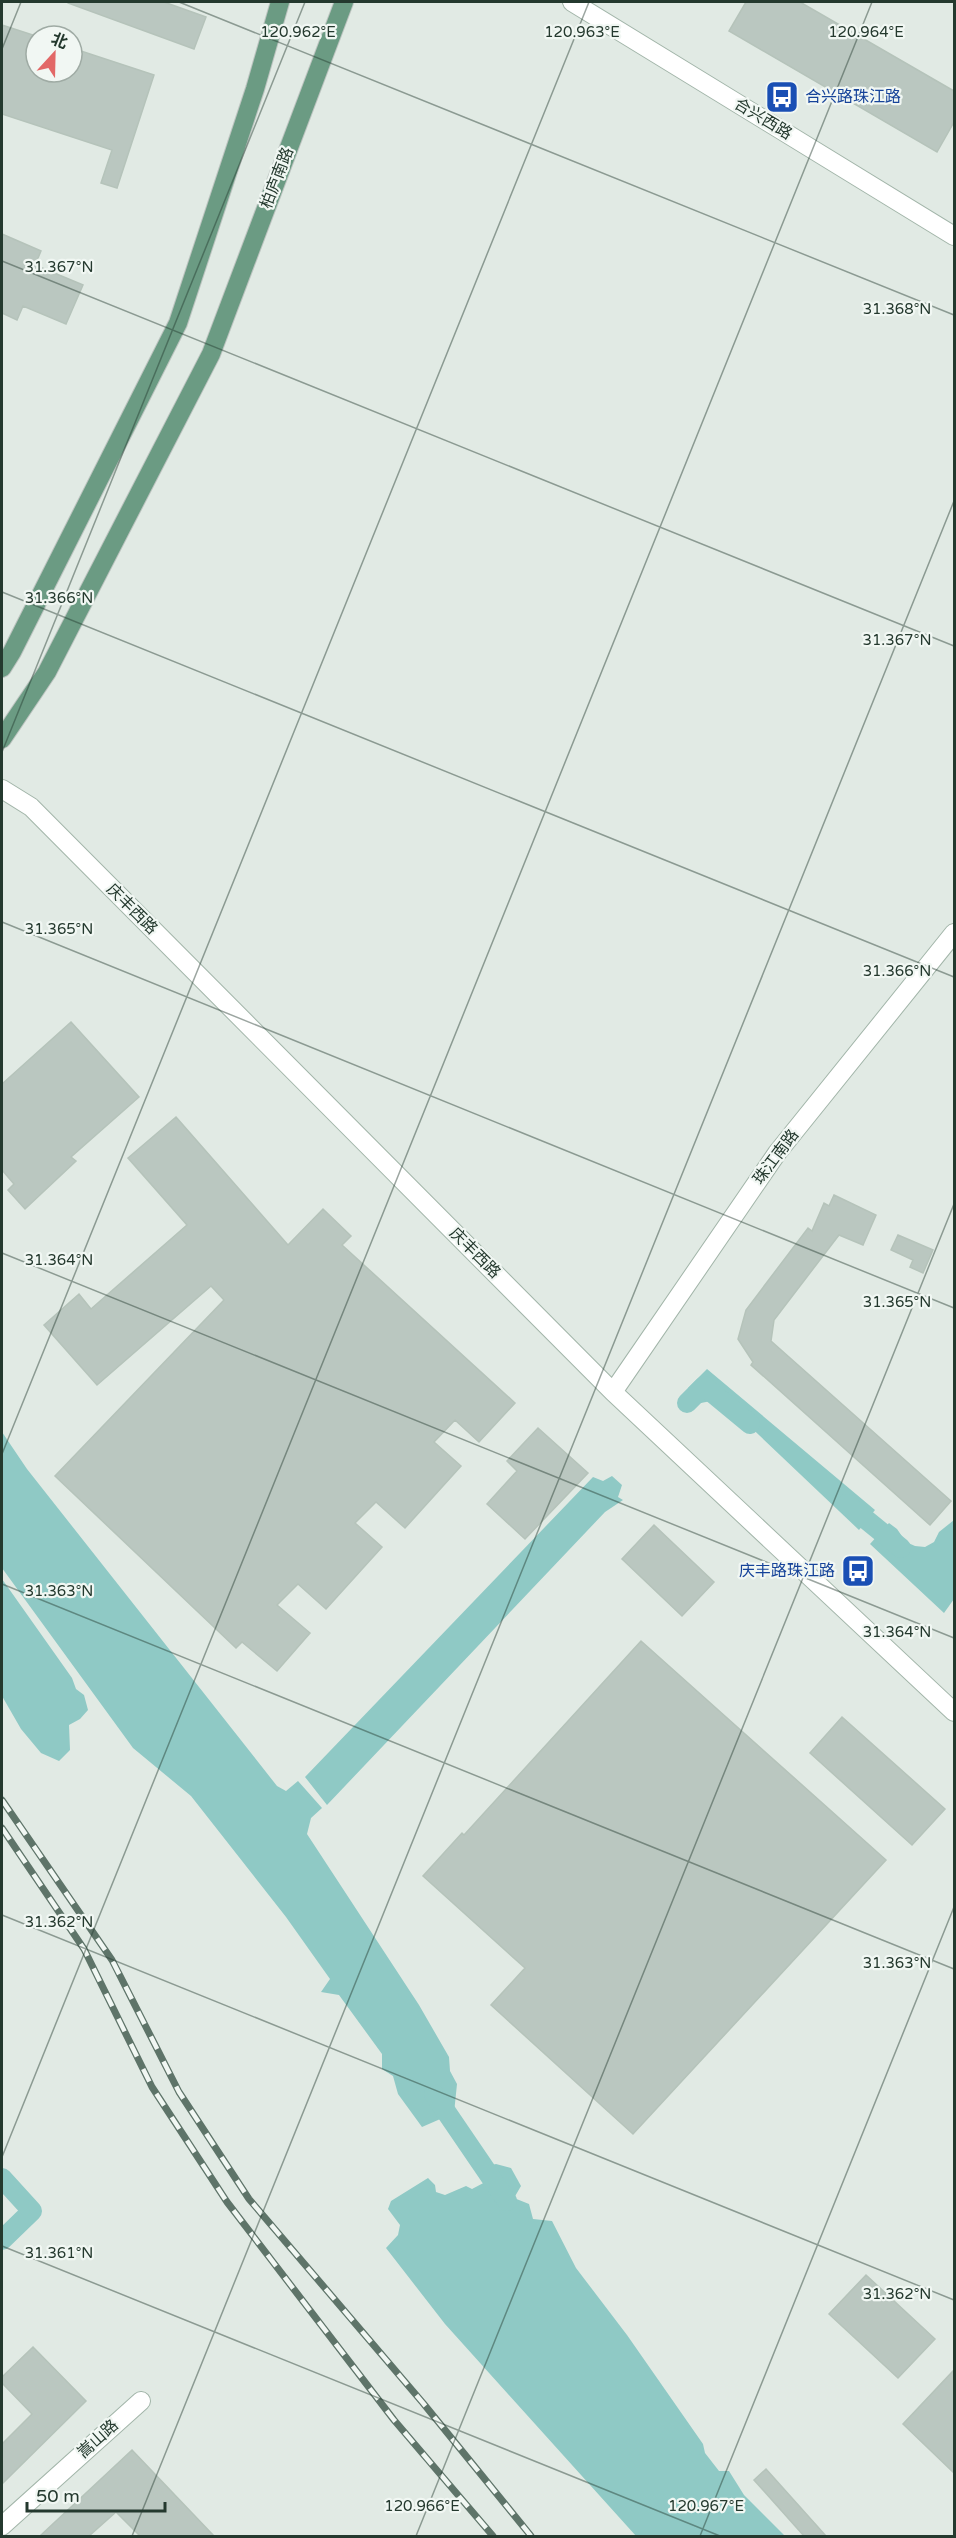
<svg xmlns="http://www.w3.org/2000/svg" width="956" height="2538" font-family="'Varela Round','Noto Sans SC',sans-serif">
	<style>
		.water { fill: #8fc9c5 }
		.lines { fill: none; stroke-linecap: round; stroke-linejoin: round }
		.canal { stroke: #8fc9c5; stroke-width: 20 }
		.building { fill: #bac7c0; stroke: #b5c3ba; stroke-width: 1.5 }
		.secondary-casing { stroke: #a2b5a9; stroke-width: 20 }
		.primary-casing { stroke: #bdc4c0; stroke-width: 20 }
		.secondary { stroke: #fff; stroke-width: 18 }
		.primary { stroke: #6b9b83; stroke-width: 18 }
		.rail-casing { stroke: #5e7469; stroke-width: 7 }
		.rail { stroke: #f1f7f3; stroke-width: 4.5; stroke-dasharray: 14; stroke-linecap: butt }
		.ticks { fill: none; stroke: #24392e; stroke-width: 1.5; stroke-opacity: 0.45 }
		.labels { text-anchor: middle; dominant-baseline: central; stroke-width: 4.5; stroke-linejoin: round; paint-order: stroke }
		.transit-label { font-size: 16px; fill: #164399; stroke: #f1f7f3; text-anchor: start }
		.street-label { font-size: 16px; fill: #24392e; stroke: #f1f7f3 }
		.ticks-label { font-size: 15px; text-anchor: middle; fill: #24392e; stroke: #f1f7f3; stroke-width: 4.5; stroke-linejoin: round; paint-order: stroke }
	</style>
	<rect width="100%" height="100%" fill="#e1eae4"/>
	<path class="water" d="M707,1369L875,1510L859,1530L721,1399L701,1403L688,1388Z
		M2,1432L27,1469L277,1786L286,1791L298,1781L322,1808L311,1818L307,1834L419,2005L449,2057L450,2071L457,2084L454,2113L422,2127L398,2094L393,2076L382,2069V2054L339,1995L321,1992L330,1979L286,1917L191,1796L133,1748L2,1568Z
		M612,1476L622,1485L618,1497L623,1500L605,1512L327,1805L305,1777L593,1477L603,1481Z
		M954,1520V1599L944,1613L870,1544L889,1523L897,1529L906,1542L915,1546L925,1547L934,1542L939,1532Z
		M2,1579L72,1678L76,1689L84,1695L88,1710L80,1719L69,1725L70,1750L59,1761L41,1753L21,1729L2,1696Z
		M496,2164L511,2168L521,2186L514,2198L529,2204L533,2219L552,2221L576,2268L627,2335L703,2444L705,2453L719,2471H729L744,2495L785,2536H636L445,2324L386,2248L398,2235L400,2225L388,2209L391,2201L428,2178L435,2185L436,2192L445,2195L466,2186L472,2189L491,2179L484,2167Z"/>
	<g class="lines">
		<path class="canal" d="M687,1403L704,1386L750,1424
			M847,1504L901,1548
			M434,2094L507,2201
			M2,2178L32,2211L2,2240"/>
	</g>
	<path class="building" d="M68,2H164L206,17L194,49L68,3Z
		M746,2H800L954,91V122L937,152L729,31Z
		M2,25L36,36V72H72V48L154,75L117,188L101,183L112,150L2,114Z
		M2,234L41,251L35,265L83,285L66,324L23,306L17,320L2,313Z
		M71,1022L139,1097L71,1157L76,1161L25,1209L8,1190L14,1184L2,1170V1084Z
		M176,1117L288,1245L323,1209L351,1236L342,1245L515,1403L479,1442L455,1420L434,1442L461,1466L405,1528L376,1502L355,1523L382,1547L326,1609L298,1584L277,1605L310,1633L277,1671L242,1642L236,1648L55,1476L224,1300L211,1286L97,1385L44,1325L79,1294L91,1309L187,1225L128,1158Z
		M834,1195L876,1215L863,1245L839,1235L774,1320L771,1341L951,1501L930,1525L751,1365L753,1362L738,1339L746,1310L808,1228L812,1231L824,1203L829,1206Z
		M898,1235L933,1250L923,1273L910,1267L913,1260L891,1250Z
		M538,1428L588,1473L525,1539L487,1504L517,1471L507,1461Z
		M654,1525L714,1582L682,1616L622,1559Z
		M641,1641L886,1860L633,2134L491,2005L525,1968L423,1876L462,1833L464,1835Z
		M842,1717L945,1809L912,1845L810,1753Z
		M866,2275L935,2339L898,2378L829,2314Z
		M33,2347L86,2401L2,2484V2444L32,2414L2,2383V2377Z
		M954,2370V2473L903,2424Z
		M132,2450L214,2536H140L116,2512L89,2536H40Z
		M766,2469L826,2536H804L754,2480Z"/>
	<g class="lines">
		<defs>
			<path id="secondary" d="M572,2L954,236
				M2,789L31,807L613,1392L954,1712
				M613,1392L777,1153L954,933
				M2,2526L141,2401"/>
			<path id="primary" d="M2,668L12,652L178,323L255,89L280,2
				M2,739L47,672L211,354L344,2"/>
		</defs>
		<use href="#secondary" class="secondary-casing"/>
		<use href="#primary" class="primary-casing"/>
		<use href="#secondary" class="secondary"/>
		<use href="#primary" class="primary"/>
		<defs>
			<path id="rail" d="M2,1800L112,1960L179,2092L249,2199L423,2403L531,2536
				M2,1828L84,1949L152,2087L227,2202L394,2420L493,2536"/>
		</defs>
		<use href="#rail" class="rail-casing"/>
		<use href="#rail" class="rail"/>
	</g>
	<path class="ticks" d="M179,2L954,315M2,49L21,2M2,261L954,646M2,592L954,977M2,752L305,2M2,922L954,1308M2,1253L954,1638M2,1454L589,2M2,1584L954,1969M2,1915L954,2300M2,2157L872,2M2,2246L720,2536M132,2536L954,501M416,2536L954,1204M700,2536L954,1907"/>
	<defs>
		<symbol id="bus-square" viewBox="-11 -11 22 22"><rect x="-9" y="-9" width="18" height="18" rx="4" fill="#1a4fb4" stroke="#f1f7f3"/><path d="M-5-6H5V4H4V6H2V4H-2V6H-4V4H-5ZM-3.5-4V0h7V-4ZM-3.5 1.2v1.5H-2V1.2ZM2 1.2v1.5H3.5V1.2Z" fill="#fff"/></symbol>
	</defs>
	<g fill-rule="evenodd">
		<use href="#bus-square" x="763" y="78" width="38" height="38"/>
		<use href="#bus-square" x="839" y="1552" width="38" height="38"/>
	</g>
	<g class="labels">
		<g class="transit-label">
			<text x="805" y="97">合兴路珠江路</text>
			<text x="835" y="1571" text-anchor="end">庆丰路珠江路</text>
		</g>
		<g class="street-label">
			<text transform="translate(763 119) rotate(31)">合兴西路</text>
			<text transform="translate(277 178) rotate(-69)">柏庐南路</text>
			<text transform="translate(132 909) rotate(45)">庆丰西路</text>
			<text transform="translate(776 1157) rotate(-53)">珠江南路</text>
			<text transform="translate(475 1253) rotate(45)">庆丰西路</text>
			<text transform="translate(98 2439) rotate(-42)">嵩山路</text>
		</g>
	</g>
	<g class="ticks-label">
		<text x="298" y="37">120.962°E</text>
		<text x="582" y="37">120.963°E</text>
		<text x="866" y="37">120.964°E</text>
		<text x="59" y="272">31.367°N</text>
		<text x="897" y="314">31.368°N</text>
		<text x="59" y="603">31.366°N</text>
		<text x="897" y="645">31.367°N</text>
		<text x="59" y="934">31.365°N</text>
		<text x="897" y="976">31.366°N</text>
		<text x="59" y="1265">31.364°N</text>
		<text x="897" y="1307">31.365°N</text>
		<text x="59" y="1596">31.363°N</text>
		<text x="897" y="1637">31.364°N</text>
		<text x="59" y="1927">31.362°N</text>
		<text x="897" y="1968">31.363°N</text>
		<text x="59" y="2258">31.361°N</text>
		<text x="897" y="2299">31.362°N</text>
		<text x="422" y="2511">120.966°E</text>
		<text x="706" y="2511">120.967°E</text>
	</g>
	<rect width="956" height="2538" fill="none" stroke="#24392e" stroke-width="6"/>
	<g transform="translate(54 54) rotate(22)"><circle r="28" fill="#f1f7f3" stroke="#9faba4" stroke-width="1.5"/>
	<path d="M0-4.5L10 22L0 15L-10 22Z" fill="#e26867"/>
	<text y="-9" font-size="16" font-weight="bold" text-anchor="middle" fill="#24392e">北</text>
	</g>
	<path d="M27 2502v9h138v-9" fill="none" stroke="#24392e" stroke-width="3"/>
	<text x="36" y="2502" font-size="18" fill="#24392e" stroke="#f1f7f3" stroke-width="4.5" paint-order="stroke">50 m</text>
</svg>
